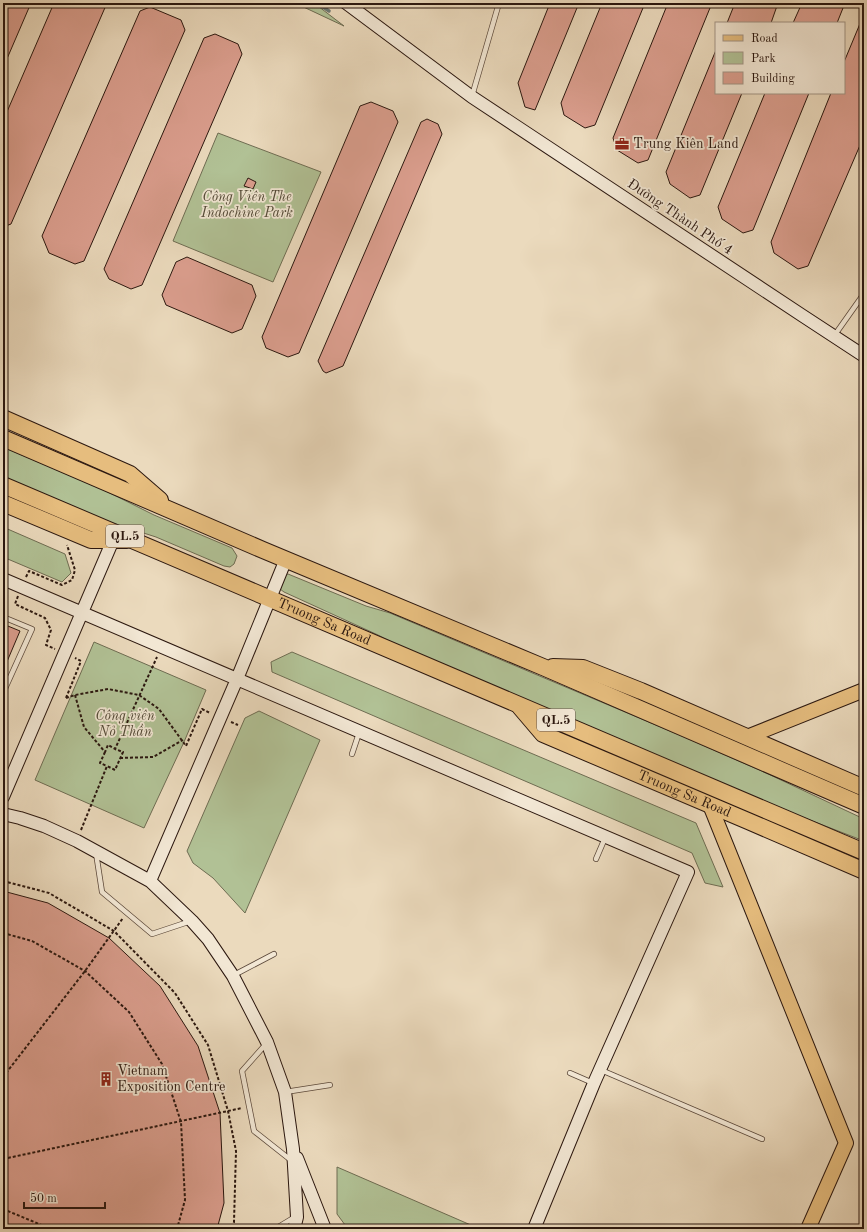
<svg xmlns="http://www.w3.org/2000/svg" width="867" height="1232" font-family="'Old Standard TT',serif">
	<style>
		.green { fill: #b1c195; stroke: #6e6c52 }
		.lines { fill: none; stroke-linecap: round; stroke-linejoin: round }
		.stream { stroke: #6c7973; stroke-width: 3.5 }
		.building { fill: #db9e8e; stroke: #2b170f }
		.lane-casing { stroke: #5b483a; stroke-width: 6 }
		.secondary-casing { stroke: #2b170f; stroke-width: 14 }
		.primary-casing { stroke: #2b170f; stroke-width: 16 }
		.highway-casing { stroke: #2b170f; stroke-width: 18 }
		.path { stroke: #2b170f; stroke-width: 2; stroke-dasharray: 3 2; stroke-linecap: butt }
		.lane { stroke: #f2e7d4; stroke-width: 4.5 }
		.secondary { stroke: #f2e7d4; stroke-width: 12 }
		.primary { stroke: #e6bd7e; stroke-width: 14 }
		.highway { stroke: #e6bd7e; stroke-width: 16 }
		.labels { text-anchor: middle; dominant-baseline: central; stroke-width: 3.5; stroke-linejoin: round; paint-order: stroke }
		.shield { fill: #f2e7d4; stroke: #67554a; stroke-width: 1 }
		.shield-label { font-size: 13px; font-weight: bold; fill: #2b170f }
		.poi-label { font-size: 14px; fill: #2b170f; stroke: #f2e7d4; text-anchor: start }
		.park-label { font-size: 14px; font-style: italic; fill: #534a37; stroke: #f2e7d4 }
		.street-label { font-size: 14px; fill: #2b170f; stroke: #f2e7d4 }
	</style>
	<rect width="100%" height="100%" fill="#ebdabd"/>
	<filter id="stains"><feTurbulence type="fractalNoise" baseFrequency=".005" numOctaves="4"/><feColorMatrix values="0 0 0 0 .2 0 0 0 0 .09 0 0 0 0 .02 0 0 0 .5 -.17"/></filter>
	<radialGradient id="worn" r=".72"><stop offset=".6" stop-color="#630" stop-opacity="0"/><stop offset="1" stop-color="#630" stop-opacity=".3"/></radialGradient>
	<path class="green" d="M295,3H314L344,26Z
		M218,133L321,172L273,282L173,241Z
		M3,447L102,489L154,515L232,548L237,556L234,564L230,567L224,566L156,537L103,520L3,477Z
		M3,527L65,554L71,573L62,582L3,557Z
		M288,574L366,606L390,613L682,736L764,772L864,819V841L802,817L409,651L378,635L284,592L280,589L284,575Z
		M94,642L206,690L184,742L144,828L35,780Z
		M292,652L696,823L723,887L705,883L692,853L272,672L271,662Z
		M259,711L320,740L245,913L213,878L193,863L187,851L245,718Z
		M337,1167L480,1229H348L337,1214Z"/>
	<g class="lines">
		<path class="stream" d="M317,3L329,11"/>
	</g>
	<path class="building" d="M3,3H31L3,68Z
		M54,3H107L11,224L3,227V121Z
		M550,3H579L535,110L525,107L518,83Z
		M602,3H645L595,125L585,128L564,115L561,103Z
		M668,3H712L648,160L638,163L617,150L613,138Z
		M735,3H778L771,23H727Z
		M802,3H845L837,23H793Z
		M150,7L181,20L185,30L84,261L75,264L49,253L42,236L140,11Z
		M864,14V136L808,266L798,269L774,253L771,242L831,93H844V62Z
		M215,34L238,44L242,54L142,285L131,289L109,279L104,269L204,38Z
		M716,50V93H742L700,195L690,198L670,184L666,172Z
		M765,93H809L753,230L743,233L722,219L718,207Z
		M371,102L393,111L398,122L299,353L288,357L266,348L262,337L360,106Z
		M427,119L438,124L442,134L343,366L326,373L323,371L318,361L421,122Z
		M248,178L256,182L253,189L244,186Z
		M187,257L252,285L256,296L242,329L232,333L166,305L162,295L176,262Z
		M3,624L20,631L3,671Z
		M3,891L48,903L109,938L160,986L198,1046L220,1113L224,1203L217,1229H3Z"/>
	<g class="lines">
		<defs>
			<path id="lane" d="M472,96L499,3
				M864,283C862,287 862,293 864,297
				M834,336L863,295
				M3,617L32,629L3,693
				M352,754L359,733
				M96,853L102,892L152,934L191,921
				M596,859L605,838
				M234,975L274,954
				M266,1044L242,1071L254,1131L292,1161
				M601,1070L762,1139
				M570,1073L593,1083
				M285,1092L330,1085
				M275,1229L295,1217"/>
			<path id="secondary" d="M346,3L472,97L803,316L864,356
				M3,579L688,872L594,1083L534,1229
				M3,797L113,540
				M3,814L20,818L44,826L77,841L150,881L192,921L208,939L233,976L267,1042L285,1092L293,1149L297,1217L294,1229
				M150,881L237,679L286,559
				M297,1158L325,1229"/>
			<path id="primary" d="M747,737L864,690
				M710,805L846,1143L808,1229"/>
			<g id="highway">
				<path d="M3,418L130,474L160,500"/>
				<path d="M3,438L263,550L543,667L864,806"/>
				<path id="s1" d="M3,485L864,852"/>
				<path d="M3,503L91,540H127"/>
				<path d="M553,667L583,668L641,691L864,788"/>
				<path id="s2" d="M520,707L543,734L748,821L864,871"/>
			</g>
		</defs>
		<use href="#lane" class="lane-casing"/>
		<use href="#secondary" class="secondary-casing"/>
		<use href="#primary" class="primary-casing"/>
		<use href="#highway" class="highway-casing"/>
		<path class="path" d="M26,577L29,571L62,585L72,580L75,570L67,545
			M18,596L15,604L45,618L51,630L46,645L55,649
			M75,695L84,727L105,752L108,745L115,749
			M66,698L81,661L75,658
			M66,698L75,695L108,689L139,695L159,709L186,746L202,709L210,713
			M231,722L238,725
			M105,752L100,763L107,766
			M120,758L153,757L183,740
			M81,830L107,766L115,770L123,752L115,749L157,657
			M3,881L49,893L114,931L175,993L208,1045L228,1111L236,1151L234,1222L231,1229
			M3,933L32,941L85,971L129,1012L162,1064L181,1122L185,1200L177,1229
			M3,1077L85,971L123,918
			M3,1159L242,1108
			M3,1174V1186
			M3,1209L51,1229"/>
		<use href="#lane" class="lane"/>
		<use href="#secondary" class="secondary"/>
		<use href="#primary" class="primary"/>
		<use href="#highway" class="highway"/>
	</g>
	<defs>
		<symbol id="office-bare" viewBox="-9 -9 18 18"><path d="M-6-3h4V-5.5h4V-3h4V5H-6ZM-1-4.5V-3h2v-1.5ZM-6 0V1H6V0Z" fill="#8f2418" stroke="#f2e7d4" stroke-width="2.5" paint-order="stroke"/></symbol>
		<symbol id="building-bare" viewBox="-9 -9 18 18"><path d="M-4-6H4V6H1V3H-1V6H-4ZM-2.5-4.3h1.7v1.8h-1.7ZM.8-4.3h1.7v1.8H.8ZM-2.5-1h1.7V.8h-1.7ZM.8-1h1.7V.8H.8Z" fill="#8f2418" stroke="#f2e7d4" stroke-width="2.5" paint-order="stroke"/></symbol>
	</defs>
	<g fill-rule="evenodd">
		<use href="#office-bare" x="612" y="134" width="20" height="20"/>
		<use href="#building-bare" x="96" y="1069" width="20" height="20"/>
	</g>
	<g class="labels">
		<g class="shield">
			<rect x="106" y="525" width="38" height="22" rx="3"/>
			<rect x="537" y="709" width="38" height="22" rx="3"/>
		</g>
		<g class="shield-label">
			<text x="125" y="536">QL.5</text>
			<text x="556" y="720">QL.5</text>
		</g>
		<g class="poi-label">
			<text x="633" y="144">Trung Kiên Land</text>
			<text x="117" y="1071">Vietnam<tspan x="117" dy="16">Exposition Centre</tspan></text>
		</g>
		<g class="park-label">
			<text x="247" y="197">Công Viên The<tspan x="247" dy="16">Indochine Park</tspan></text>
			<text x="125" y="716">Công viên<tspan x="125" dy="16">Nỏ Thần</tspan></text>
		</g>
		<g class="street-label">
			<text transform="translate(680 217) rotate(34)">Đường Thành Phố 4</text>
			<text stroke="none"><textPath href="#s1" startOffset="349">Truong Sa Road</textPath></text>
			<text stroke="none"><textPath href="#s2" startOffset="189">Truong Sa Road</textPath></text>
		</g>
	</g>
	<rect width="867" height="1232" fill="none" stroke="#ebdabd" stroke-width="16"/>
	<rect x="4" y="4" width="859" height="1224" fill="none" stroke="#2b170f" stroke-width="2"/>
	<rect x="8" y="8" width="851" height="1216" fill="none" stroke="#2b170f"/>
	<rect x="715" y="22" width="130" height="72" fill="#f2e7d4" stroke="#a29485"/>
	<rect x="723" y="35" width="20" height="6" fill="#e6bd7e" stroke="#a29485"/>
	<text x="751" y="42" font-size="12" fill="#2b170f">Road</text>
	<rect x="723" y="52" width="20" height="12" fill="#b1c195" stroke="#a29485"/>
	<text x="751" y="62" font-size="12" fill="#2b170f">Park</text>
	<rect x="723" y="72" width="20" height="12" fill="#db9e8e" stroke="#a29485"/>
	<text x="751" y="82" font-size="12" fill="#2b170f">Building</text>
	<path d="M24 1202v6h81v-6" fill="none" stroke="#2b170f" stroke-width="2"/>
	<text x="30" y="1202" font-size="12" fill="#2b170f" stroke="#f2e7d4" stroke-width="3" paint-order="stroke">50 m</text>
	<rect width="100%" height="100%" filter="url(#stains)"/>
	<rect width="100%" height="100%" fill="url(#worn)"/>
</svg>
